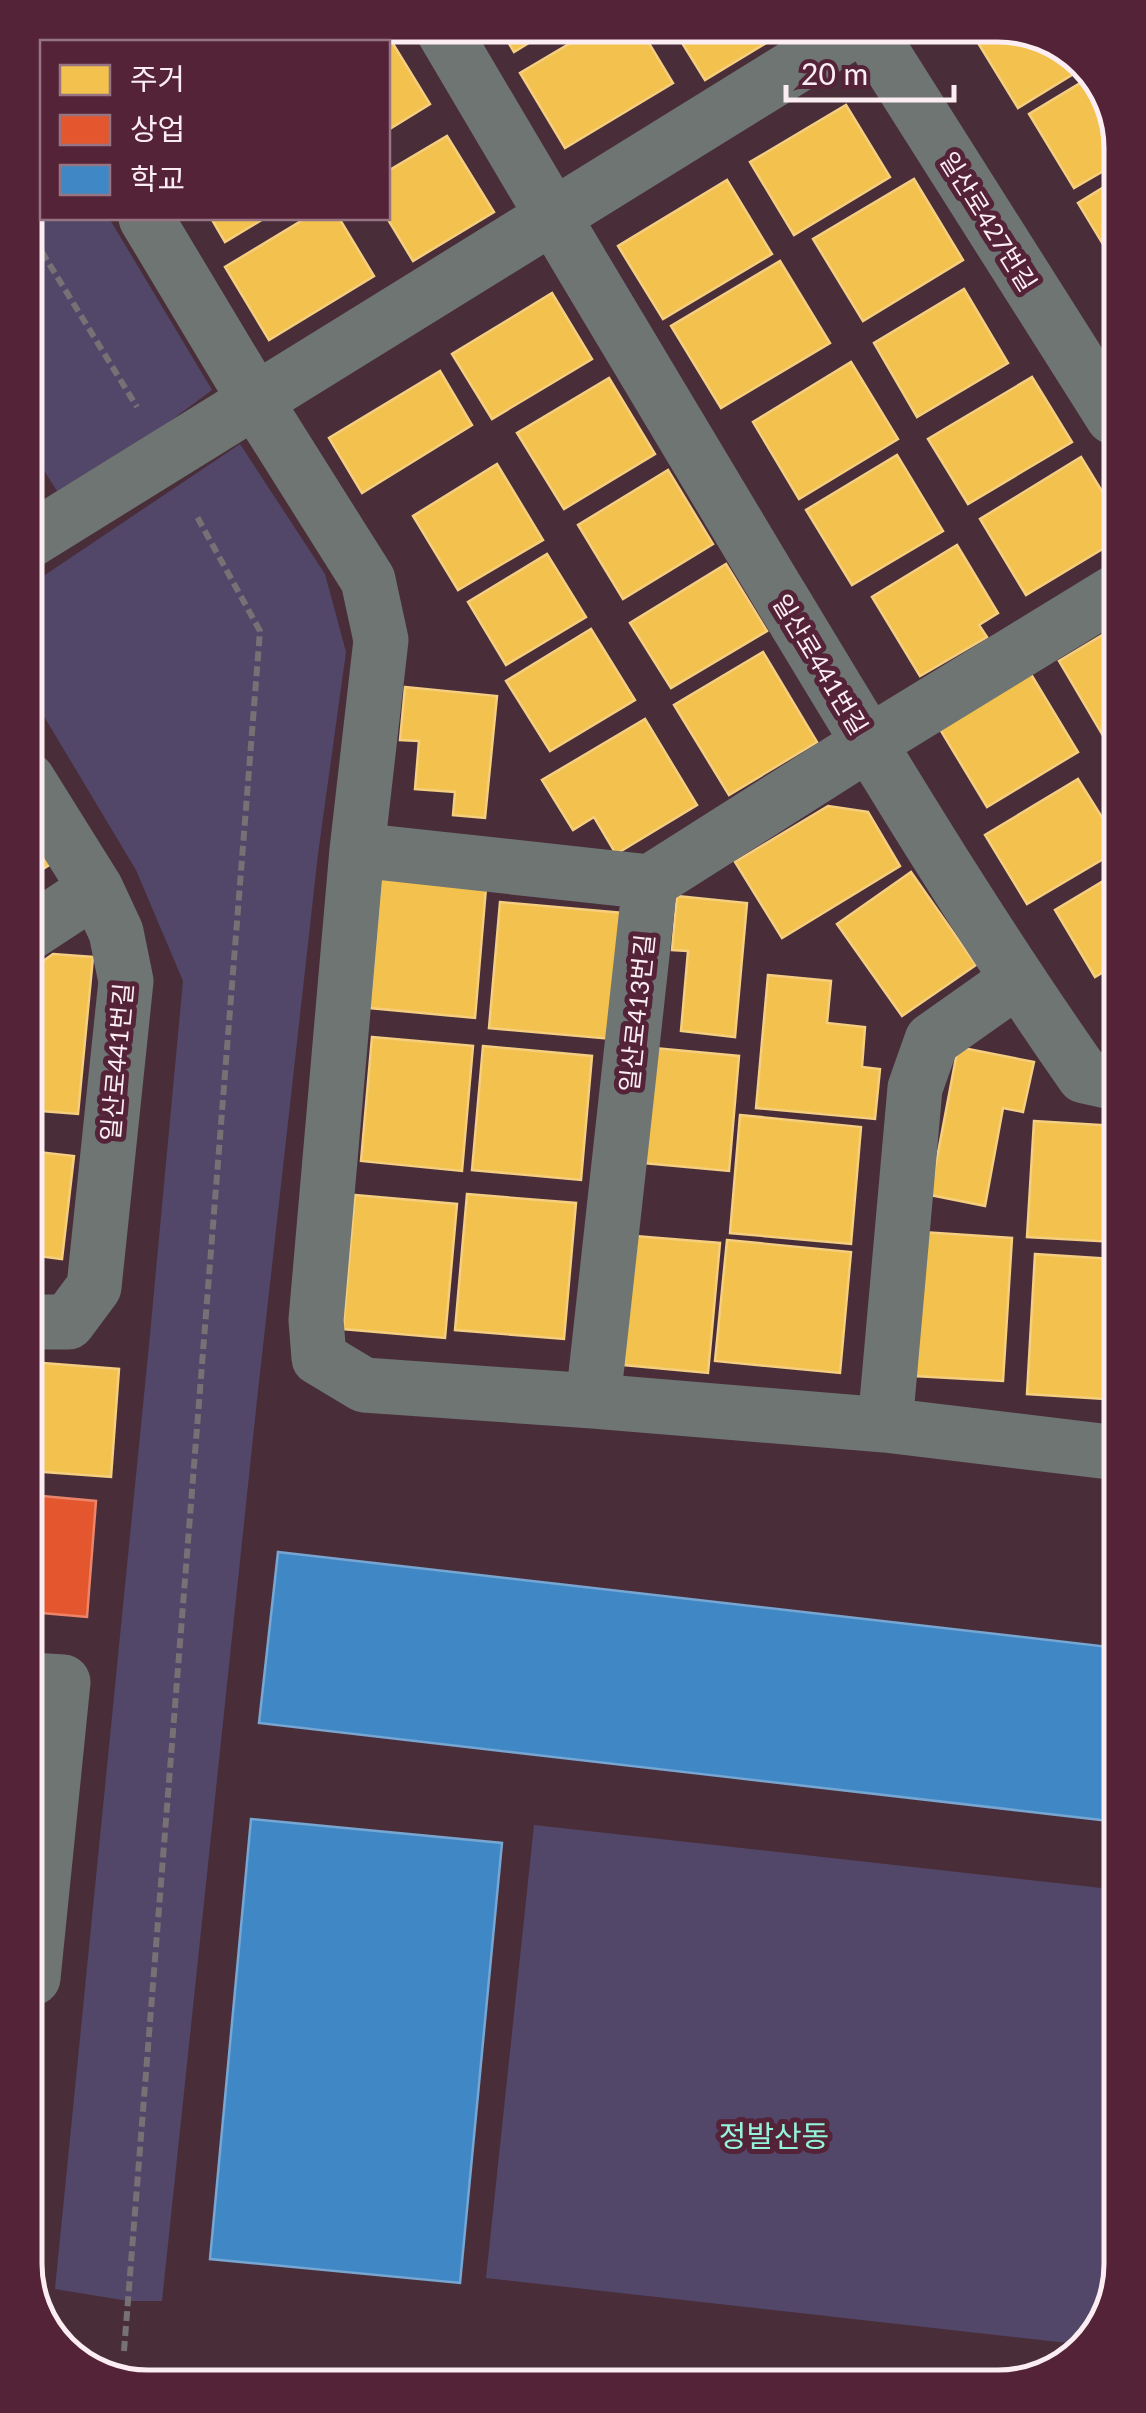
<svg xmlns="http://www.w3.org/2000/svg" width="1146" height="2413" font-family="Lato,'Noto Sans KR',sans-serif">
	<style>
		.green { fill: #524669 }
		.homes { fill: #f2c14e; stroke: #f5ce7f; stroke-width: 2.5 }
		.shops { fill: #e4572e; stroke: #eb8469; stroke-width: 2.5 }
		.schools { fill: #3f88c5; stroke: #77a6d2; stroke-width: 2.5 }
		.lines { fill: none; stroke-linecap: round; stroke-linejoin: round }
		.path { stroke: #777074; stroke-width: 6; stroke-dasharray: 10 5; stroke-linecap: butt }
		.minor { stroke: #6f7573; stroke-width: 55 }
		.labels { text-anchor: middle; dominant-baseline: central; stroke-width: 10; stroke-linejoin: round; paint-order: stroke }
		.street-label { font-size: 25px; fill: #fbedf2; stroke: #542338 }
		.quarter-label { font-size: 30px; fill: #93f4d9; stroke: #542338 }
		.rim { fill: none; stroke: #fbedf2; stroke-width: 5 }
	</style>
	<rect width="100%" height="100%" fill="#492e39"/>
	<path class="green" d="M42,105V218H109L212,390L154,433L57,491L26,442L25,141Z
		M240,444L325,574L346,652L318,854L257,1400L162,2301H128L55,2289L149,1345L183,981L136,870L27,688V587Z
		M534,1825L1119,1890L1121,2265L1100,2334L1086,2345L486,2278Z"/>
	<path class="homes" d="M149,25H185L156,42H106Z
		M265,25H368L339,42H276Z
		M498,25H558L514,52Z
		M601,25H638L673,83L565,148L520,73Z
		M671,25H787L786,31L705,80Z
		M984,25H1006L1072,50L1085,67L1018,108L972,33Z
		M218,26L228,42H191Z
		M387,34L430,104L388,130V42H373Z
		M1092,76L1112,102V166L1074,188L1029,114Z
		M846,105L890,177L794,235L750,162Z
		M447,136L494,212L413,261L387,218L388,171Z
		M914,179L963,260L863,321L813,239Z
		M727,180L772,254L663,319L618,246Z
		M1112,182V259L1078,203Z
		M211,218H265L225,242Z
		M306,218H339L374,276L269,340L225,267Z
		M780,261L830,343L721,408L671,326Z
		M964,289L1008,363L917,417L874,343Z
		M552,293L592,359L492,419L452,354Z
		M851,362L898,439L799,499L753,422Z
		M440,371L472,425L362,493L329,438Z
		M1032,377L1072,442L968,504L928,439Z
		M609,378L655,454L564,509L517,433Z
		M897,455L943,531L852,585L806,510Z
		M1081,457L1114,511V542L1026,595L980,519Z
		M497,464L543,540L458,590L413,516Z
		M668,470L713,544L623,599L578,525Z
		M957,545L998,613L979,625L987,637L920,676L872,597Z
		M547,554L586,617L506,665L468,602Z
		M726,564L767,631L671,688L630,623Z
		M1114,628V733L1105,739L1059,661Z
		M591,629L635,700L550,751L506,681Z
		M763,652L817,742L729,795L674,705Z
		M1026,666L1078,752L987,807L935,721Z
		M405,687L497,696L485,818L453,815L455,792L415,789L419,741L400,740Z
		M645,719L697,805L616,854L594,817L573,830L542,780Z
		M1078,779L1115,838V852L1027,904L985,835Z
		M828,806L868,812L900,866L782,938L735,862Z
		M28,826L51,864L28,878Z
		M911,872L976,965L902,1016L837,924Z
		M1115,874V965L1095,977L1055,910Z
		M381,879L486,888L475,1018L370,1008Z
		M677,896L747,903L735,1037L681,1031L688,951L672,950Z
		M500,902L623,913L612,1039L489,1028Z
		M53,954L93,957L78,1114L29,1110V971Z
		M768,975L831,981L827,1023L865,1027L862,1067L880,1069L875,1119L756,1108Z
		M372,1037L473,1046L462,1171L361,1161Z
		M483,1046L592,1056L581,1180L472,1170Z
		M958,1047L1034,1062L1023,1112L1003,1108L985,1206L930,1195Z
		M654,1048L739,1056L729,1171L644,1163Z
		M740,1115L861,1127L851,1244L730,1233Z
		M1034,1121L1116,1126L1115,1242L1027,1237Z
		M29,1151L74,1156L62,1259L30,1255Z
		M467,1194L576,1203L564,1339L455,1330Z
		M355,1195L457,1204L445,1338L343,1329Z
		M922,1232L1012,1238L1003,1381L914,1376Z
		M635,1236L720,1243L708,1373L624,1365Z
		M727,1240L851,1252L840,1373L715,1361Z
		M1035,1254L1112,1259L1104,1399L1027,1394Z
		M30,1362L119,1369L111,1477L31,1471Z
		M33,2076L41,2077L34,2159Z"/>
	<path class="shops" d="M31,1495L96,1501L87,1617L31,1612Z"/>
	<path class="schools" d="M278,1552L1118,1648L1119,1822L259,1723Z
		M251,1819L502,1843L460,2283L210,2259Z"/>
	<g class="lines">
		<path class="path" d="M26,226L137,407
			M124,2351L260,631L195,513"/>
		<path class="minor" d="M440,25C547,208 656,389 765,571C868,742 970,913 1084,1076L1116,1083
			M865,25L1113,417
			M146,218L266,418L368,580L381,640L357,850L316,1320L319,1358L364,1385L593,1401L885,1425L1118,1453
			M27,542L862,25
			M28,780L96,889L116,932L126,981L94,1287L68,1322H30
			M357,850L650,882
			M29,933L96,889
			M593,1401L650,882L869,743L1114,593
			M885,1425L915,1088L932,1040L1017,980
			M32,1680L63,1682L33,1978"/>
	</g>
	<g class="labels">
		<g class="street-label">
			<text transform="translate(989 221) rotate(58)">일산로427번길</text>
			<text transform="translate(821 664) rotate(59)">일산로441번길</text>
			<text transform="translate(636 1013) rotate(-84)">일산로413번길</text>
			<text transform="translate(116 1062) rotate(-85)">일산로441번길</text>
		</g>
		<g class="quarter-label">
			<text x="774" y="2135">정발산동</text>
		</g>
	</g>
	<path d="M0 0H1146V2413H0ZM148 42H998A106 106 0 0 1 1104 148V2264A106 106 0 0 1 998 2370H148A106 106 0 0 1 42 2264V148A106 106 0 0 1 148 42Z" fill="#542338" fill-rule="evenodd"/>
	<path class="rim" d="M148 42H998A106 106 0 0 1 1104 148V2264A106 106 0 0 1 998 2370H148A106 106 0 0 1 42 2264V148A106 106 0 0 1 148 42Z"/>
	<rect x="40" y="40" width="350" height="180" fill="#542338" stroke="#977482" stroke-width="2.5"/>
	<rect x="60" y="65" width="50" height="30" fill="#f2c14e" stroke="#977482" stroke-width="2.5"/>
	<text x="130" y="90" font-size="30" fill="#fbedf2">주거</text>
	<rect x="60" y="115" width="50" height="30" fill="#e4572e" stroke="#977482" stroke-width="2.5"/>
	<text x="130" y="140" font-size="30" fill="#fbedf2">상업</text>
	<rect x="60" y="165" width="50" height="30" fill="#3f88c5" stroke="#977482" stroke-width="2.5"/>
	<text x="130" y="190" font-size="30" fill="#fbedf2">학교</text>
	<path d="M786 85v15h168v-15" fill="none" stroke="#fbedf2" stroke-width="5"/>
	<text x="801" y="85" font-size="30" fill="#fbedf2" stroke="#542338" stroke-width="8" paint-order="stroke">20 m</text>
</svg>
